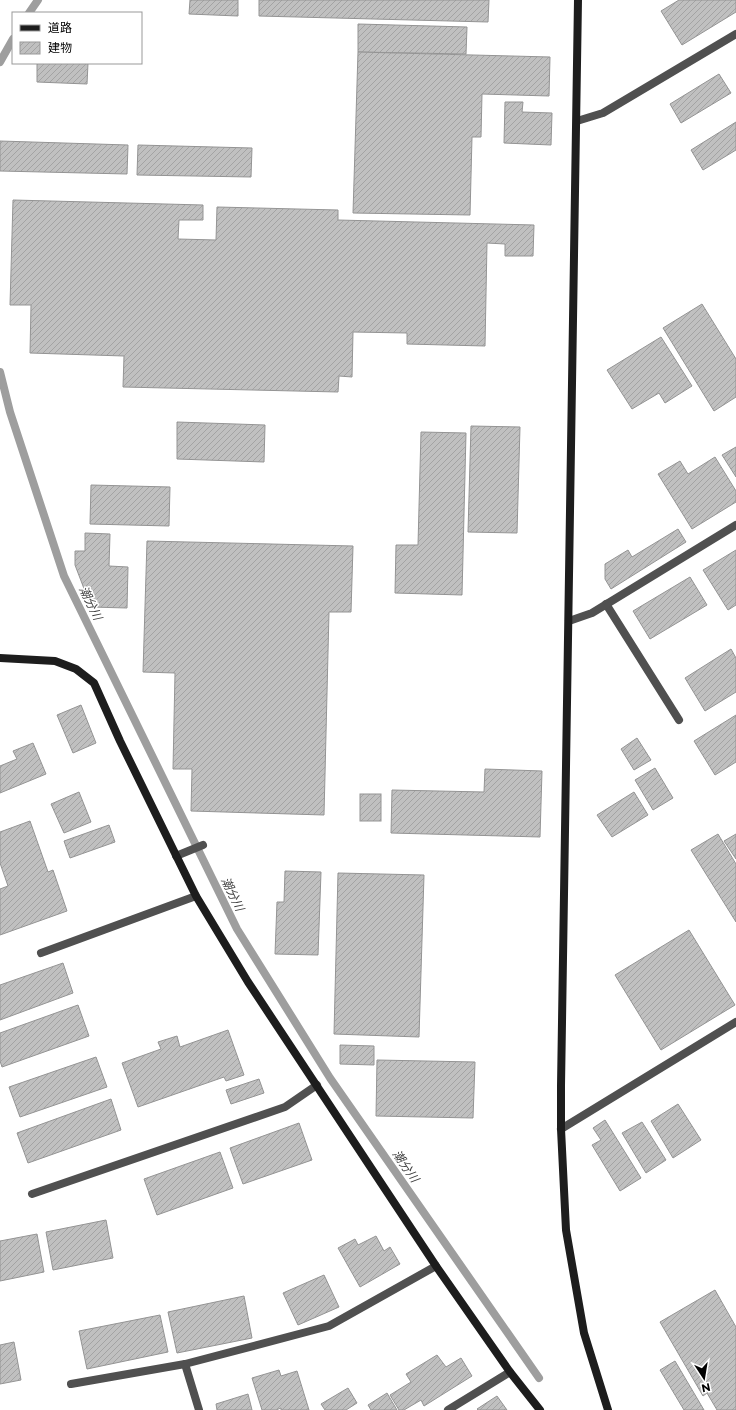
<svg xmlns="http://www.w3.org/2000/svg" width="736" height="1410" font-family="Montserrat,'Noto Sans JP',sans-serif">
  <defs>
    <pattern id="building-hatch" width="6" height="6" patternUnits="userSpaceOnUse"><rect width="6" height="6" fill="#c0c0c0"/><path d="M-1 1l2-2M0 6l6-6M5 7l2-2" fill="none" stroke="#a3a3a3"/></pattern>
  </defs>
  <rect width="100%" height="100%" fill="#fff"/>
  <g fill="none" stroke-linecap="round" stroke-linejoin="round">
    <g stroke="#9e9e9e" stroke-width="8">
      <polyline points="29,13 38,0"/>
      <polyline points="0,62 13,39"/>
      <polyline points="0,372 10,412 64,576 237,929 330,1078 539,1378"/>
    </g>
  </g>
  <g fill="url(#building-hatch)" stroke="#949494">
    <polygon points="190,0 238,0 238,16 189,14"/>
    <polygon points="259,0 489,0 488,22 259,16"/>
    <polygon points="679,0 736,0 736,12 682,45 661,11"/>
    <polygon points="358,24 467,27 466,54 358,52"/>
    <polygon points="358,52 550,57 549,96 482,94 481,137 472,137 470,215 353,213"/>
    <polygon points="37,63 88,63 87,84 37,82"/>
    <polygon points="719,74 731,93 681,123 670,104"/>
    <polygon points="505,102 523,102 522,112 552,113 551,145 504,143"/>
    <polygon points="736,122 736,150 703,170 691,150"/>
    <polygon points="0,141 128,145 127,174 0,171"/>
    <polygon points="138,145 252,148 251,177 137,175"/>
    <polygon points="13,200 203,205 203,220 179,220 178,239 216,240 217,207 338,210 338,220 534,225 533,256 505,256 505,244 487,243 485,346 407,344 407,333 353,332 352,377 339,376 338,392 123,387 124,356 30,353 31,305 10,305"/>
    <polygon points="702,304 736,359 736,397 714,411 663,328"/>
    <polygon points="661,337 692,386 665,403 659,393 632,409 607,370"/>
    <polygon points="177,422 265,425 264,462 177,459"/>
    <polygon points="471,426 520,427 517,533 468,532"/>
    <polygon points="421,432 466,433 462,595 395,593 396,545 418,545"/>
    <polygon points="736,447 736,477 722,455"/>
    <polygon points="715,457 736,491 736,502 692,529 658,474 680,461 688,474"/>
    <polygon points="91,485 170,487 169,526 90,524"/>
    <polygon points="678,529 686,542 611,589 605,579 605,564 628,550 632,557"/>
    <polygon points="85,533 110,534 109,566 128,567 127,608 91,607 75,565 75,551 85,551"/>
    <polygon points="147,541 353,546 351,612 329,612 324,815 191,811 192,769 173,769 175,673 143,672"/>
    <polygon points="736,550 736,605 728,610 703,570"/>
    <polygon points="690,577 707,605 650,639 633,611"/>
    <polygon points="731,649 736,658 736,692 705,711 685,678"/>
    <polygon points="81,705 96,743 73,753 57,715"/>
    <polygon points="736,715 736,762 715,775 694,741"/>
    <polygon points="637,738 651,760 634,770 621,749"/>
    <polygon points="33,743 46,774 0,793 0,766 17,759 13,751"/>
    <polygon points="655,768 673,798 653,810 635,780"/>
    <polygon points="485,769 542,771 540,837 391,833 392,790 484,792"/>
    <polygon points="79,792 91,822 64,833 51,804"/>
    <polygon points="634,792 648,815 612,837 597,815"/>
    <rect x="360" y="794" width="21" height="27"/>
    <polygon points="30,821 48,872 53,870 67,911 0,935 0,889 8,886 0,863 0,832"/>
    <polygon points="109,825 115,842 70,858 64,841"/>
    <polygon points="718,834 736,864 736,922 691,850"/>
    <polygon points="736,834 736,859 724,841"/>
    <polygon points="285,871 321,872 318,955 275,954 277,902 284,902"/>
    <polygon points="338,873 424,875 419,1037 334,1034"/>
    <polygon points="689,930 735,1005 661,1050 615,975"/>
    <polygon points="63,963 73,993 0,1020 0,985"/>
    <polygon points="78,1005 89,1036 2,1067 0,1061 0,1033"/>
    <polygon points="228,1030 244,1075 226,1081 224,1077 138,1107 122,1063 161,1049 158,1042 177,1036 180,1047"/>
    <polygon points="340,1045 374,1046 374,1065 340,1064"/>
    <polygon points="96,1057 107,1087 20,1117 9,1087"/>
    <polygon points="377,1060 475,1062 473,1118 376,1116"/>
    <polygon points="259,1079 264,1093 231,1104 226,1090"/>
    <polygon points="111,1099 121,1130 28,1163 17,1133"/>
    <polygon points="678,1104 701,1140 673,1158 651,1121"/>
    <polygon points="605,1120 641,1178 620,1191 592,1145 601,1140 593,1128"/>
    <polygon points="642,1122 666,1160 646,1173 622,1133"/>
    <polygon points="299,1123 312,1160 243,1184 230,1148"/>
    <polygon points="220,1152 233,1188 157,1215 144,1179"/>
    <polygon points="106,1220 113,1258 53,1270 46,1232"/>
    <polygon points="37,1234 44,1272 0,1281 0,1241"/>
    <polygon points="376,1236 384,1251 390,1247 400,1264 360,1287 338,1248 355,1239 358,1245"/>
    <polygon points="324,1275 339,1307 298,1325 283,1293"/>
    <polygon points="715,1290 736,1327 736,1410 717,1410 707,1393 703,1396 660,1322"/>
    <polygon points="244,1296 252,1338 177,1353 168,1312"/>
    <polygon points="160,1315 168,1352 87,1369 79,1331"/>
    <polygon points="14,1342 21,1380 0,1384 0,1345"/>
    <polygon points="437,1355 446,1367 461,1358 472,1376 424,1406 421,1400 404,1410 399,1410 390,1395 411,1382 406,1374"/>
    <polygon points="675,1361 704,1410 684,1410 660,1370"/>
    <polygon points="279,1370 281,1376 297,1371 309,1410 281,1410 281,1408 276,1410 262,1410 252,1378"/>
    <polygon points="348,1388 357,1403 346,1410 325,1410 321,1404"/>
    <polygon points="387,1393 397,1410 371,1410 368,1405"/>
    <polygon points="248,1394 252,1410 217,1410 216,1404"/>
    <polygon points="497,1396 507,1410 478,1410 477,1409"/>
  </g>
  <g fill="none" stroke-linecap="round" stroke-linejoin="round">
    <g stroke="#505050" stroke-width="8">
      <polyline points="606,604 679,720"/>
      <polyline points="176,856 203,845"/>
      <polyline points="41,953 196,896"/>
      <polyline points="32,1194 285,1107 317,1085"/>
      <polyline points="185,1364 199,1410"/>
      <polyline points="448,1410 510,1372"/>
    </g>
    <g stroke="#505050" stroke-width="8">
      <polyline points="577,121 603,113 736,34"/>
      <polyline points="569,621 592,613 736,525"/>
      <polyline points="561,1129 736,1022"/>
      <polyline points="71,1384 185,1364 329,1326 436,1266"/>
    </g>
    <g stroke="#1d1d1d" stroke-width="8">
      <polyline points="578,0 561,1086 561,1129 566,1230 584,1333 608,1410"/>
      <polyline points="0,658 55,661 76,669 94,683 120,741 196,896 248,982 436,1266 510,1372 540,1410"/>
    </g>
  </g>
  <g text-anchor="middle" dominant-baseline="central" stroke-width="3" stroke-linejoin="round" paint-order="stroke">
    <g font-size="12" font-style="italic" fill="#3f3f3f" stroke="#fff">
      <text transform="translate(91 603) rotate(64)">潮分川</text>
      <text transform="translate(233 894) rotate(64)">潮分川</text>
      <text transform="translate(406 1166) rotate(55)">潮分川</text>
    </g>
  </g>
  <rect x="12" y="12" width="130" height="52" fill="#ffffff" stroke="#999999"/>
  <rect x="20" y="25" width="20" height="6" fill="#1d1d1d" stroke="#999999"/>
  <text x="48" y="32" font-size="12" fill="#000000">道路</text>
  <rect x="20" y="42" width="20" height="12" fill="url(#building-hatch)" stroke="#999999"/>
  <text x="48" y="52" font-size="12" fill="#000000">建物</text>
  <g transform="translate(704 1378) rotate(168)" stroke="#ffffff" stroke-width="3" paint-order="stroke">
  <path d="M0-3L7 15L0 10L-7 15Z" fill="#000000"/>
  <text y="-6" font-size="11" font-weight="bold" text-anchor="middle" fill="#000000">N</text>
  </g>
</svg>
